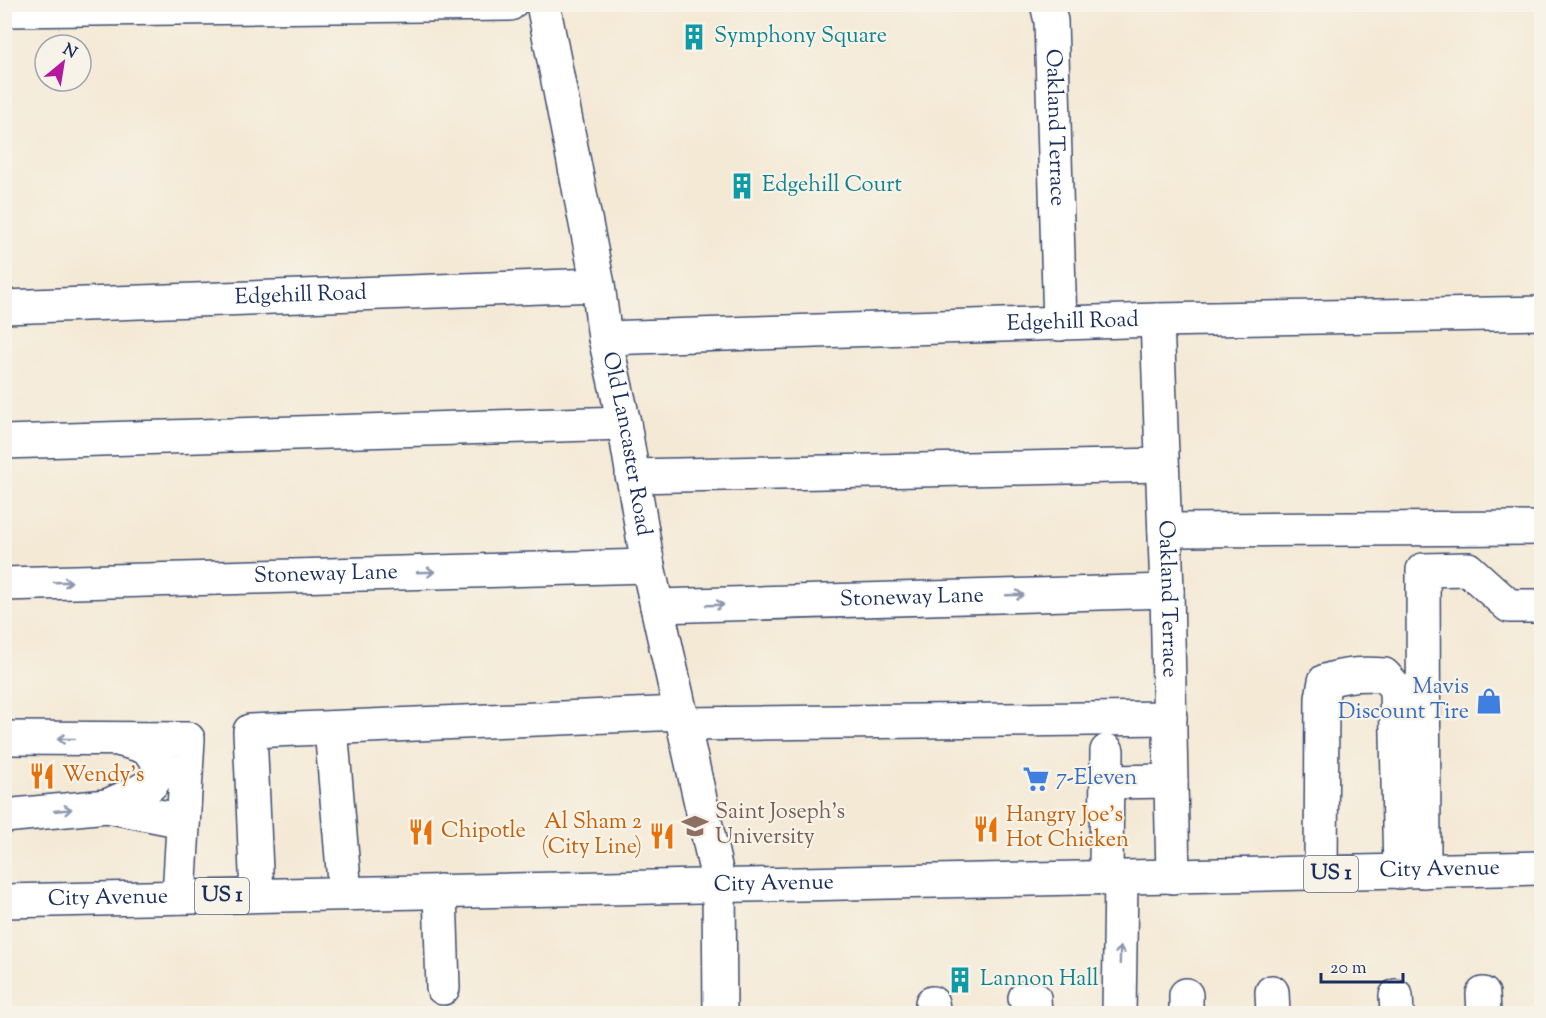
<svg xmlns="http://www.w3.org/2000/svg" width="1546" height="1018" font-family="'Sorts Mill Goudy',serif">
  <rect width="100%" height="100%" fill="#f7f3e8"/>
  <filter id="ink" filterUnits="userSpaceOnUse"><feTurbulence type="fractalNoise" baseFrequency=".0167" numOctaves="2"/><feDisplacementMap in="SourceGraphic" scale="12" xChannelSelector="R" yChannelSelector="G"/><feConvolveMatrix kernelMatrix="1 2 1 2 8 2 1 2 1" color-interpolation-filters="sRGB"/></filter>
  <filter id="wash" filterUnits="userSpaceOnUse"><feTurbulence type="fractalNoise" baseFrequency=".008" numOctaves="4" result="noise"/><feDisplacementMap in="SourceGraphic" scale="24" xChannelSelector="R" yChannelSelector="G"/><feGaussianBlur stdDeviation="1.35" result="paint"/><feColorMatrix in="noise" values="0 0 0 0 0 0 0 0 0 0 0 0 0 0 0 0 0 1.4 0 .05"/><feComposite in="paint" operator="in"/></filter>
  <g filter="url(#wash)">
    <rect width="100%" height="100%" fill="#f4e9d5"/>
  </g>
  <g filter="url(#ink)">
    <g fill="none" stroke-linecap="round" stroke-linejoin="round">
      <g stroke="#3c4b70" stroke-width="36">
        <g id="minor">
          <path id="s1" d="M1047 4 1051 21 1060 324"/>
          <polyline points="4,10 510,4"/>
          <path id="s2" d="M4 307 598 285"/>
          <path id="s3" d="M1157 320 1167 591 1173 877"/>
          <path id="s4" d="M605 338 1157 320 1542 313"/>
          <polyline points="4,442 624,423"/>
          <polyline points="632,476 1162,465"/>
          <polyline points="1165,530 1542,528"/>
          <path id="s5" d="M4 584 648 566"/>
          <path id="s6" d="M657 606 1167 591"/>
          <polyline points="683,724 1170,718"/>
          <polyline points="331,728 345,893"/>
          <polyline points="4,738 188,739 179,897"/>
          <polyline points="1107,782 1171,781"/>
          <path d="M107 806C121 799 137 794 150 785 155 781 157 775 158 769 159 748 137 744 121 740"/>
          <polyline points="4,816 107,806 183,821"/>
          <polyline points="1424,871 1423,570 1468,569 1509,606 1542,606"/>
          <path d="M1321 874 1322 698 1325 681C1345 674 1363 673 1384 675L1396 688 1400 872"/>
          <polyline points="1106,879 1107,751"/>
          <polyline points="719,884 720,1014"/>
          <polyline points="440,891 443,988"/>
          <polyline points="257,895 250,731 681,713"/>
          <polyline points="1272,992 1273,1014"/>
          <polyline points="1483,994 1484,1014"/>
          <polyline points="1396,996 1397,1014"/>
          <polyline points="1025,998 1034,998 1035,1014"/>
          <polyline points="932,1003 934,1014"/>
          <polyline points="1119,1014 1121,879"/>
          <polyline points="1186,1014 1186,995"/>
        </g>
      </g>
      <g stroke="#3c4b70" stroke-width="36">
        <g id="major">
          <path id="s7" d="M543 4 598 285 605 338 624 423 648 566 719 884"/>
        </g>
      </g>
      <g stroke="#3c4b70" stroke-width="36">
        <g id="highway">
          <path id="s8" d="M4 901 1542 868"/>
        </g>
      </g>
      <use href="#minor" stroke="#fff" stroke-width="33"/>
      <use href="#major" stroke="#fff" stroke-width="33"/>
      <use href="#highway" stroke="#fff" stroke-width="33"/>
    </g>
    <defs><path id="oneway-shaft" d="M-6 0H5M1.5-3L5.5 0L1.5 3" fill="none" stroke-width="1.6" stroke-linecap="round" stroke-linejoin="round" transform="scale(1.5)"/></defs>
    <g stroke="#8d97ae">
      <use href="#oneway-shaft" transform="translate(426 572) rotate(-2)"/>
      <use href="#oneway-shaft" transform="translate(63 582) rotate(-2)"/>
      <use href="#oneway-shaft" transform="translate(1015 595) rotate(-2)"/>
      <use href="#oneway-shaft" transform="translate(715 605) rotate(-2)"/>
      <use href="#oneway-shaft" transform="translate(66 739) rotate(-180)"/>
      <use href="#oneway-shaft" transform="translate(63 810) rotate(-6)"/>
      <use href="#oneway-shaft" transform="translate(1120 955) rotate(-89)"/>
    </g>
  </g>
  <defs>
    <g id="building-bare" transform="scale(2.07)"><path d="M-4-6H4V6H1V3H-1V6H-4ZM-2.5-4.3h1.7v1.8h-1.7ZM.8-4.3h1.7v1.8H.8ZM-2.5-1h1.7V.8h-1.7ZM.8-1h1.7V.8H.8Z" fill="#0f9aa8" stroke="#f7f3e8" stroke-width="2.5" paint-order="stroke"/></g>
    <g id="shop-bare" transform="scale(2.07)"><path d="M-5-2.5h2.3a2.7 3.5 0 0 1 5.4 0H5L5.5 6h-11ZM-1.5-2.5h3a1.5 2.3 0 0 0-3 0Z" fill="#3f7fe0" stroke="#f7f3e8" stroke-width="2.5" paint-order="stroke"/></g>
    <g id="restaurant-bare" transform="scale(2.07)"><path d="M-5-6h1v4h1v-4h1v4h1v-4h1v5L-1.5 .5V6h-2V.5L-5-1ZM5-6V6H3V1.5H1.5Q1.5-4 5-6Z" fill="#e8710a" stroke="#f7f3e8" stroke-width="2.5" paint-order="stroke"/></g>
    <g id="supermarket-bare" transform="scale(2.07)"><path d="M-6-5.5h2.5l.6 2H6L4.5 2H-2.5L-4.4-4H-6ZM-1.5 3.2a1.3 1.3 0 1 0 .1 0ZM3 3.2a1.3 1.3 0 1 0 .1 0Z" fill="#3f7fe0" stroke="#f7f3e8" stroke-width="2.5" paint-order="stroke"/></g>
    <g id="university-bare" transform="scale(2.07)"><path d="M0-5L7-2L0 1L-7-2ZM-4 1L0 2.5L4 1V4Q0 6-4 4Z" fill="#8d6e63" stroke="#f7f3e8" stroke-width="2.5" paint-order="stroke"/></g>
  </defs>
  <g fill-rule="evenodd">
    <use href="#building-bare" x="694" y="37"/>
    <use href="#building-bare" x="742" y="186"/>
    <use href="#shop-bare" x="1489" y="701"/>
    <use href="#restaurant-bare" x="42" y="776"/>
    <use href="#supermarket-bare" x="1036" y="779"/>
    <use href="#university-bare" x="695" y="826"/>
    <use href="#restaurant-bare" x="986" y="829"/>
    <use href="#restaurant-bare" x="421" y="832"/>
    <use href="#restaurant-bare" x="662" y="836"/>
    <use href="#building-bare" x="960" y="980"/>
  </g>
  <g text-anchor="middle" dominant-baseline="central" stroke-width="4.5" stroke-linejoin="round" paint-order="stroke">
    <g fill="#f7f3e8" stroke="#5d6a87" stroke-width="1.5">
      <rect x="1304" y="856" width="54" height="36" rx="4.5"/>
      <rect x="195" y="878" width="54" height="36" rx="4.5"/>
    </g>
    <g font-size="21" font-weight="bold" fill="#1b2f5e">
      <text x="1331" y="874">US 1</text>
      <text x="222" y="896">US 1</text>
    </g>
    <g font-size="22" fill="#0d838f" stroke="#f7f3e8" text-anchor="start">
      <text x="714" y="37">Symphony Square</text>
      <text x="762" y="186">Edgehill Court</text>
      <text x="980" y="980">Lannon Hall</text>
    </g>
    <g font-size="22" fill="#1b2f5e" stroke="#f7f3e8">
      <text stroke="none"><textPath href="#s1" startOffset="124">Oakland Terrace</textPath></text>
      <text stroke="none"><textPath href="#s2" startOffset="297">Edgehill Road</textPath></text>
      <text stroke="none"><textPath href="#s4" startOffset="468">Edgehill Road</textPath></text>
      <text stroke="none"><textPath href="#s7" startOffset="448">Old Lancaster Road</textPath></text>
      <text stroke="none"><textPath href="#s5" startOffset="322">Stoneway Lane</textPath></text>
      <text stroke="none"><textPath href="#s6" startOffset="255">Stoneway Lane</textPath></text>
      <text stroke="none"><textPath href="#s3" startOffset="279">Oakland Terrace</textPath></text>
      <text stroke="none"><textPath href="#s8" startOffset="1436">City Avenue</textPath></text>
      <text stroke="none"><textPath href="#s8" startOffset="770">City Avenue</textPath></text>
      <text stroke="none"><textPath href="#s8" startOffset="104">City Avenue</textPath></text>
    </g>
    <g font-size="22" fill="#366cbe" stroke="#f7f3e8" text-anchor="end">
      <text x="1469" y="688">Mavis<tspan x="1469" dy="25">Discount Tire</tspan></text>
      <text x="1056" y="779" text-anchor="start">7-Eleven</text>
    </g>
    <g font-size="22" fill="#c56008" stroke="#f7f3e8" text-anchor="start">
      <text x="62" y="776">Wendy's</text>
      <text x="1006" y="816">Hangry Joe's<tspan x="1006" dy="25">Hot Chicken</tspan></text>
      <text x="642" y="823" text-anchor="end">Al Sham 2<tspan x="642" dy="25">(City Line)</tspan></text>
      <text x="441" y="832">Chipotle</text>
    </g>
    <g font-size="22" fill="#785e54" stroke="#f7f3e8" text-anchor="start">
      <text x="715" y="813">Saint Joseph's<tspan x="715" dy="25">University</tspan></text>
    </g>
  </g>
  <rect width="1546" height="1018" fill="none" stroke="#f7f3e8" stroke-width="24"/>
  <g transform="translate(63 63) rotate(30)"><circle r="28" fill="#f7f3e8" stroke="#9fa5b1" stroke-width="1.5"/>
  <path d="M0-4.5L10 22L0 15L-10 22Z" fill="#b5179e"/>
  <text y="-9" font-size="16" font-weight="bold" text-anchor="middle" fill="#1b2f5e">N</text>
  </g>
  <path d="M1321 973v9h82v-9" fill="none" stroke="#1b2f5e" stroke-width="3"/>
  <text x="1330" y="973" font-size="18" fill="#1b2f5e" stroke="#f7f3e8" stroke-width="4.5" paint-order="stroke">20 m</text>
</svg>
